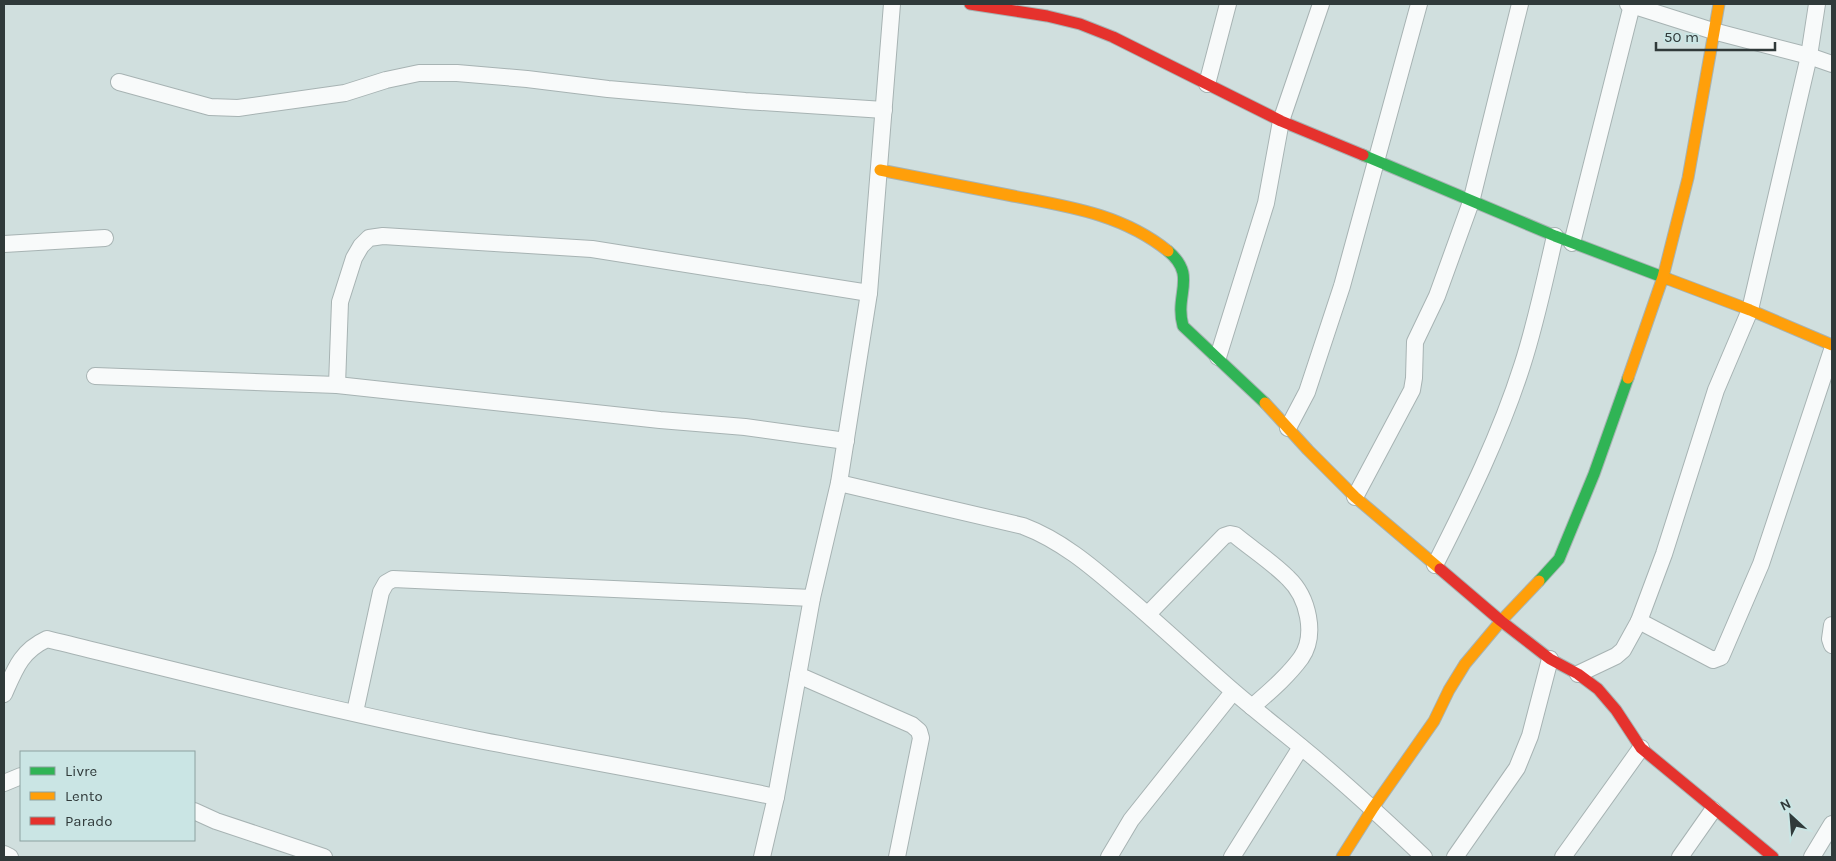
<svg xmlns="http://www.w3.org/2000/svg" width="1836" height="861" font-family="Karla,sans-serif">
  <rect width="100%" height="100%" fill="#d0dfde"/>
  <g fill="none" stroke-linecap="round" stroke-linejoin="round">
    <g stroke="#a7b3b3" stroke-width="18">
      <g id="street">
        <polyline points="1628,4 1713,31 1809,56 1832,64"/>
        <polyline points="119,82 210,107 238,108 345,93 386,80 419,73 457,73 527,79 608,89 745,101 884,110"/>
        <polyline points="1207,84 1228,4"/>
        <polyline points="1572,243 1632,5"/>
        <polyline points="4,244 105,238"/>
        <polyline points="1218,357 1266,203 1281,121 1321,4"/>
        <polyline points="95,376 337,385 660,420 745,427 846,441"/>
        <polyline points="337,385 340,302 354,258 361,246 369,238 383,236 592,249 869,293"/>
        <polyline points="1288,428 1307,392 1342,286 1419,4"/>
        <path d="M839 483 1023 526C1060 540 1090 565 1120 591 1158 623 1195 658 1233 691 1255 710 1278 728 1300 746 1343 781 1384 819 1424 857"/>
        <polyline points="1355,497 1412,390 1414,378 1415,342 1437,296 1471,202 1520,4"/>
        <path d="M1435 565C1468 500 1500 435 1522 366 1536 323 1545 279 1555 236"/>
        <path d="M1148 614 1224 536 1230 534 1235 535C1252 549 1272 562 1288 578 1308 597 1317 635 1301 658 1287 677 1269 692 1252 707"/>
        <polyline points="1639,621 1713,660 1721,657 1761,564 1832,350"/>
        <polyline points="1832,625 1830,639 1832,645"/>
        <polyline points="1578,674 1616,656 1623,650 1639,621 1664,554 1716,390 1750,310 1809,56 1817,4"/>
        <polyline points="798,675 912,725 919,731 921,738 897,857"/>
        <path d="M4 694C15 669 21 651 47 639 189 674 331 710 474 739 575 759 675 776 776 797"/>
        <polyline points="355,712 381,592 386,583 393,579 812,598"/>
        <polyline points="4,783 21,776"/>
        <polyline points="194,811 216,821 324,857"/>
        <polyline points="4,854 10,857"/>
        <polyline points="762,857 776,797 812,598 839,483 869,293 892,4"/>
        <polyline points="1109,857 1131,820 1233,692"/>
        <polyline points="1232,857 1301,747"/>
        <polyline points="1455,857 1517,768 1530,736 1550,659"/>
        <polyline points="1563,857 1641,748"/>
        <polyline points="1680,857 1713,810"/>
        <polyline points="1812,857 1832,824"/>
      </g>
    </g>
    <g stroke="#a7b3b3" stroke-width="13">
      <g id="fast">
        <polyline points="1363,155 1555,236 1668,279"/>
        <path d="M1168 251C1198 276 1174 294 1183 326L1265 403"/>
        <polyline points="1539,581 1559,559 1594,474 1628,378"/>
      </g>
    </g>
    <g stroke="#a7b3b3" stroke-width="13">
      <g id="slow">
        <path d="M880 170C923 178 965 187 1008 195 1065 206 1121 213 1168 251"/>
        <polyline points="1668,279 1750,310 1832,345"/>
        <polyline points="1628,378 1663,277 1688,178 1719,4"/>
        <polyline points="1265,403 1308,450 1355,497 1440,569"/>
        <polyline points="1342,857 1373,808 1434,721 1449,690 1465,664 1501,621 1539,581"/>
      </g>
    </g>
    <g stroke="#a7b3b3" stroke-width="13">
      <g id="jam">
        <polyline points="970,4 1047,16 1080,24 1113,37 1281,121 1363,155"/>
        <polyline points="1440,569 1501,621 1550,659 1578,674 1598,689 1616,710 1641,748 1773,857"/>
      </g>
    </g>
    <use href="#street" stroke="#f8fafa" stroke-width="16"/>
    <use href="#fast" stroke="#30b455" stroke-width="11"/>
    <use href="#slow" stroke="#ff9f0a" stroke-width="11"/>
    <use href="#jam" stroke="#e5322d" stroke-width="11"/>
  </g>
  <rect width="1836" height="861" fill="none" stroke="#303a3a" stroke-width="10"/>
  <rect x="20" y="751" width="175" height="90" fill="#cae5e4" stroke="#8ca1a0"/>
  <rect x="30" y="767" width="25" height="8" fill="#30b455" stroke="#8ca1a0"/>
  <text x="65" y="776" font-size="15" fill="#303a3a">Livre</text>
  <rect x="30" y="792" width="25" height="8" fill="#ff9f0a" stroke="#8ca1a0"/>
  <text x="65" y="801" font-size="15" fill="#303a3a">Lento</text>
  <rect x="30" y="817" width="25" height="8" fill="#e5322d" stroke="#8ca1a0"/>
  <text x="65" y="826" font-size="15" fill="#303a3a">Parado</text>
  <g transform="translate(1791 816) rotate(334)" stroke="#cae5e4" stroke-width="4" paint-order="stroke">
  <path d="M0-4L9 19L0 12L-9 19Z" fill="#303a3a"/>
  <text y="-8" font-size="14" font-weight="bold" text-anchor="middle" fill="#303a3a">N</text>
  </g>
  <path d="M1656 42v8h119v-8" fill="none" stroke="#303a3a" stroke-width="2.5"/>
  <text x="1664" y="42" font-size="15" fill="#303a3a" stroke="#cae5e4" stroke-width="4" paint-order="stroke">50 m</text>
</svg>
